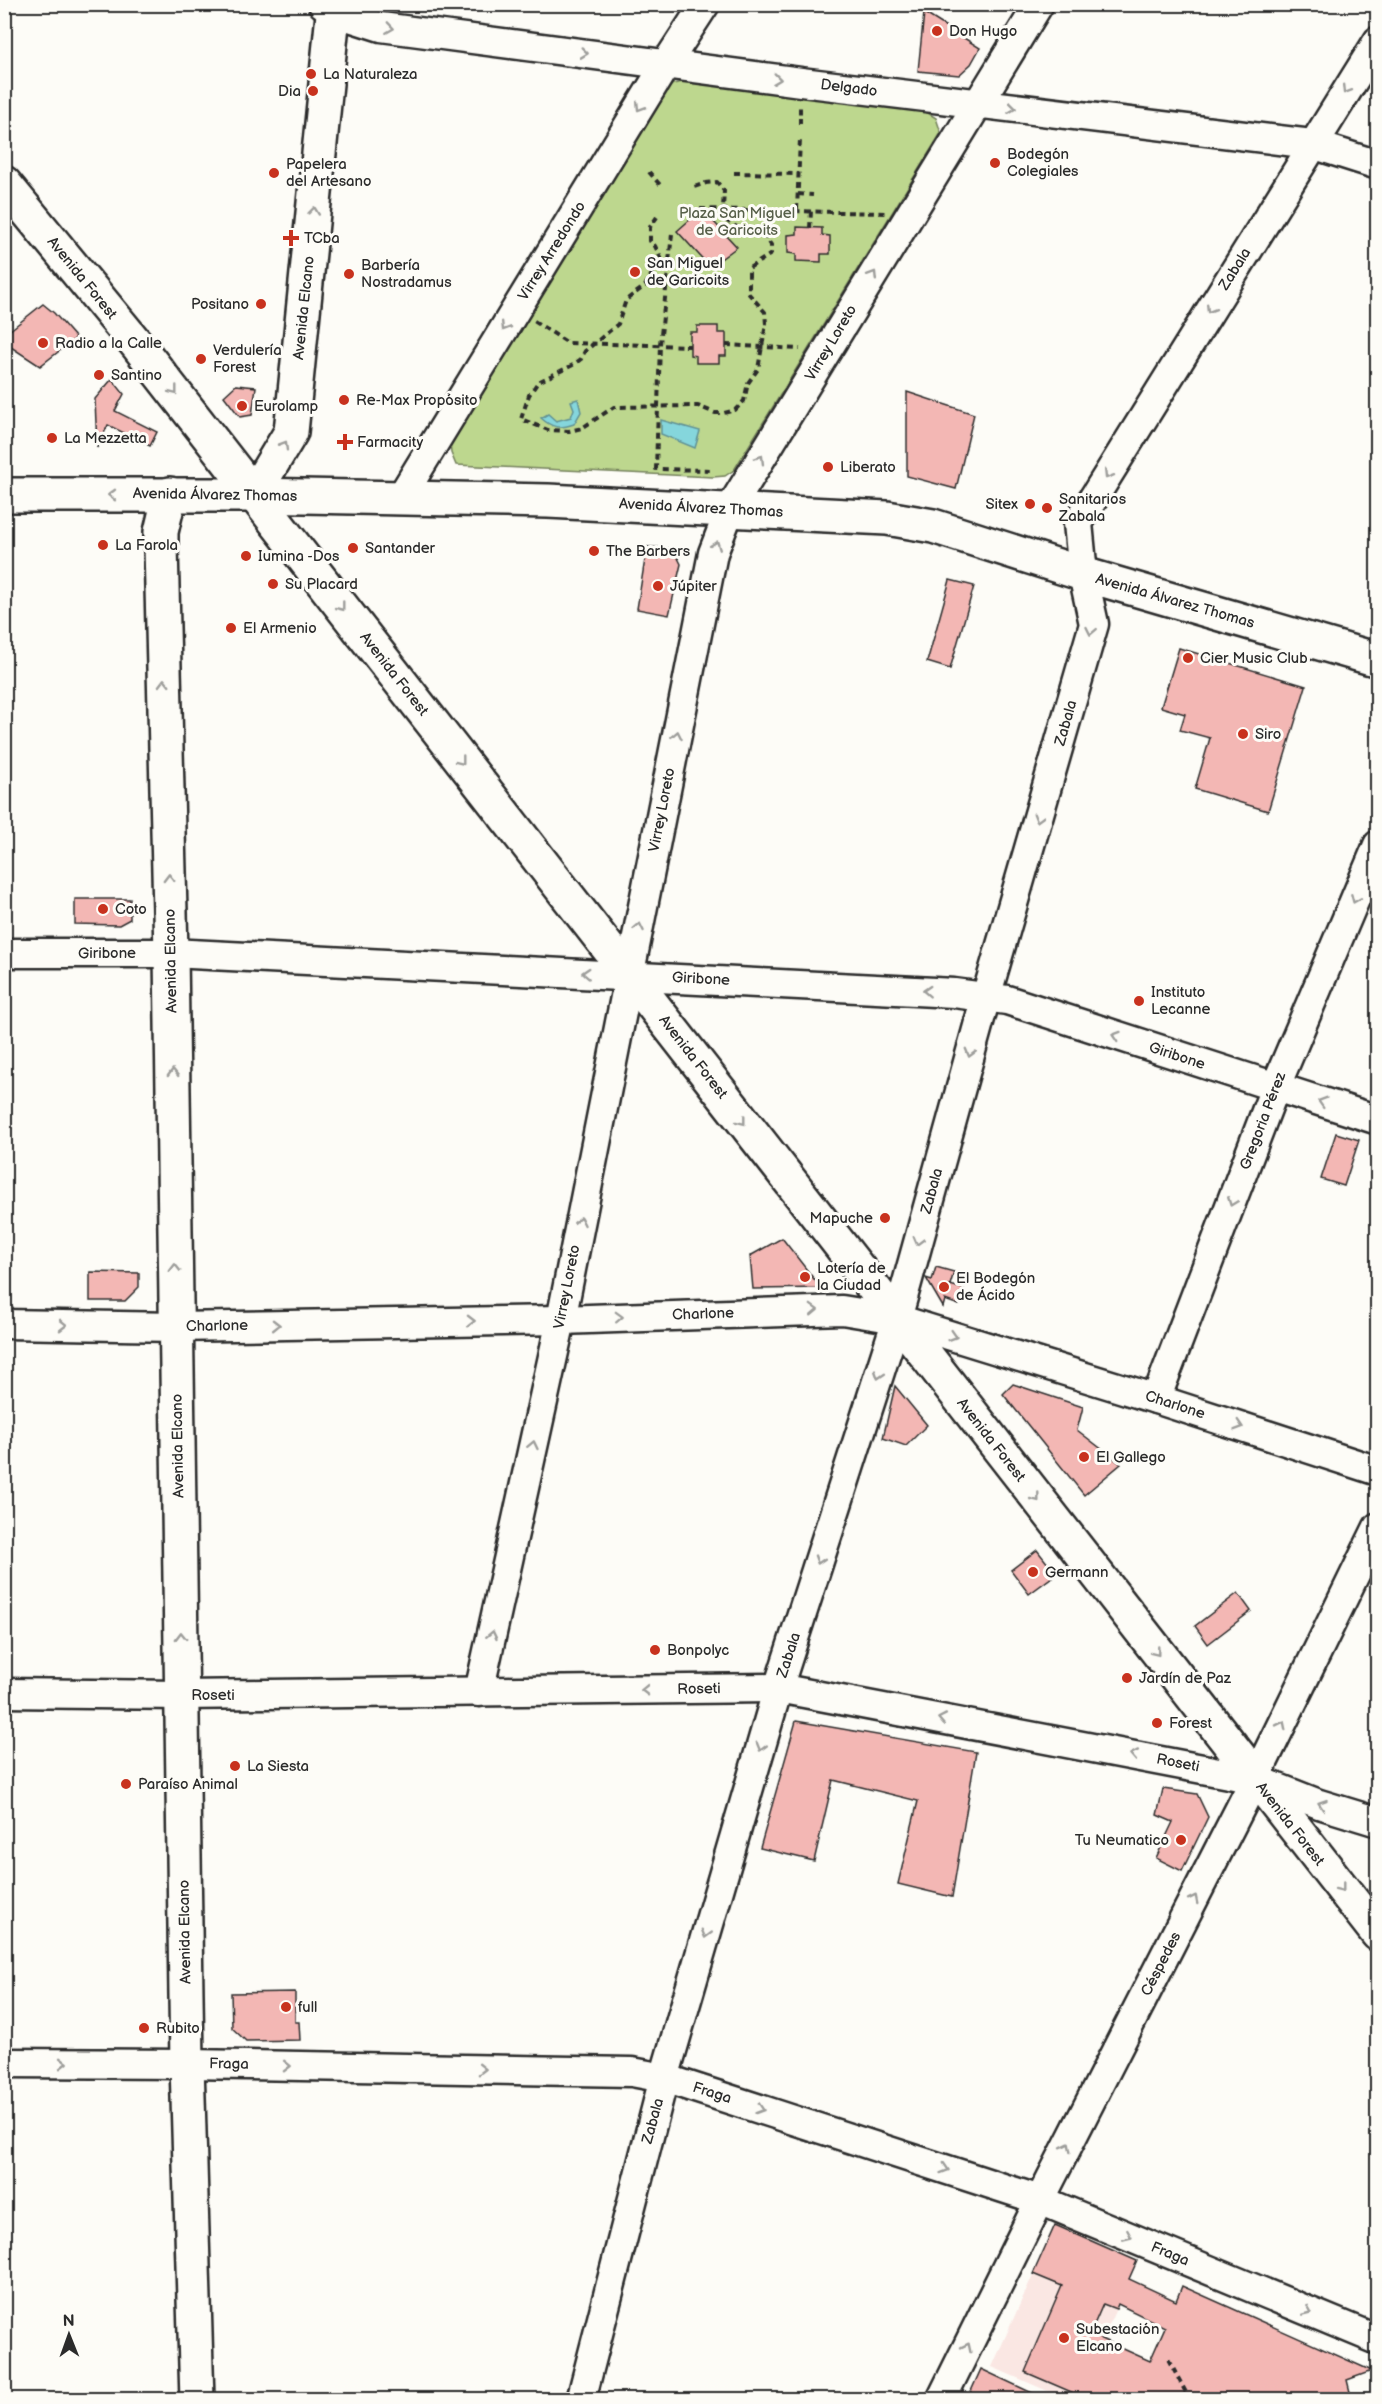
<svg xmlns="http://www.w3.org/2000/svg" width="1382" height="2404" font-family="'Balsamiq Sans',sans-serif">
  <rect width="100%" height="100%" fill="#fdfcf7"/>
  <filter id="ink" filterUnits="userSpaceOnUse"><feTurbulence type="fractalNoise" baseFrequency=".0167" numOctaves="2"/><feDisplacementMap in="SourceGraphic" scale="12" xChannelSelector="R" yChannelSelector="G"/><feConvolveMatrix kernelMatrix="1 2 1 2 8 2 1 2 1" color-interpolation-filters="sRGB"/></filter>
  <g filter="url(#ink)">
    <polygon fill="#fae7e3" points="1055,2225 1137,2261 1084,2382 1066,2399 992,2367"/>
    <polygon fill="#bdd78e" stroke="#74815c" stroke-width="1.5" points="688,81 923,110 936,118 941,133 734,470 725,476 713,477 456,465 451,453 449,433 528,318 665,91 673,84"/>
    <g fill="#85d6dc" stroke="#619295" stroke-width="1.5">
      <path d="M578 399 581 412 574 424C559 429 552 428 541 418L548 414 556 421 571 417 574 409 571 401Z"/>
      <polygon points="661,420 700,431 695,448 661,434"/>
    </g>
    <g fill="#f3b7b4" stroke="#2b2b2b" stroke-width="1.5" fill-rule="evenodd">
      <polygon points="924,13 980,48 971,64 959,75 918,71"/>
      <polygon points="702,209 737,247 710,267 677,231"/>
      <polygon points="797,227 822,228 822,235 830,236 830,254 821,254 821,262 796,261 796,254 788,253 788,235 797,234"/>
      <polygon points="43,304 54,313 76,338 40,366 11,347 4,346 4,335"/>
      <polygon points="697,326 718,326 718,333 726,333 726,356 719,356 719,363 696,363 696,356 690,355 690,332 697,332"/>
      <polygon points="112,379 124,394 115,411 157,432 150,446 108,425 97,448 95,399"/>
      <polygon points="236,385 256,387 252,415 240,417 224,396"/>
      <polygon points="907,392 974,414 956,489 907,476"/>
      <polygon points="647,547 673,548 681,564 669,615 637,609"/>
      <polygon points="950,580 974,586 950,669 927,662"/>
      <polygon points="1179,648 1306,686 1268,811 1195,789 1210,738 1180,730 1185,714 1161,707"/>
      <polygon points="75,899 130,899 130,919 119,925 75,924"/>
      <polygon points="1336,1133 1359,1140 1344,1186 1321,1179"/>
      <polygon points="782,1238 821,1288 753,1289 750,1256"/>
      <polygon points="936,1267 954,1272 950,1285 964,1289 959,1305 945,1300 943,1307 926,1278 932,1280"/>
      <polygon points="90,1272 139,1273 139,1287 125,1301 90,1301"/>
      <polygon points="1013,1384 1083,1407 1077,1430 1121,1464 1084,1495 1003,1394"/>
      <polygon points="895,1386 927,1425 906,1446 883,1438"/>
      <polygon points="1037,1550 1056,1574 1029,1594 1011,1570"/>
      <polygon points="1238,1593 1251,1611 1208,1644 1195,1626"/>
      <polygon points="796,1721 976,1752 952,1897 898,1884 918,1801 833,1780 814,1861 760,1848"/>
      <polygon points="1163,1789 1197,1794 1208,1817 1182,1871 1156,1858 1173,1822 1157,1815"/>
      <polygon points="295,1992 295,2022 299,2022 300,2040 246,2041 232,2028 231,1993"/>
      <path d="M1055 2225 1137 2261 1129 2279 1176 2301 1182 2286 1372 2371 1347 2380 1352 2400H1090L1025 2372 1062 2286 1033 2274ZM1103 2304 1116 2309 1118 2304 1165 2327 1150 2361 1090 2334Z"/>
      <polygon points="981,2369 1047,2400 967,2400"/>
    </g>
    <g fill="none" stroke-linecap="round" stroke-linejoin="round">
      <g stroke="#2b2b2b" stroke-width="33">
        <g id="minor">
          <polyline points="323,4 334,12 381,27 801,82 1312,144 1378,165"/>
          <polyline points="400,499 666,64 705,4"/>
          <polyline points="4,953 171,953 954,993 1007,1000 1378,1120"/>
          <polyline points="4,1324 176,1327 561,1320 842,1310 897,1319 1156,1399 1378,1471"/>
          <polyline points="1156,1399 1275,1088 1378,845"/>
          <polyline points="479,1692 561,1320 713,553 730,509 1039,4"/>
          <polyline points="4,1693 181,1695 778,1688 1255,1779 1319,1804 1378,1822"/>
          <polyline points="4,2063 187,2064 632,2072 664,2078 1040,2200 1378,2340"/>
          <polyline points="581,2400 664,2078 778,1688 897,1319 986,997 1094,624 1083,574 1078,523 1378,41"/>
          <polyline points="941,2400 1040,2200 1255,1779 1378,1527"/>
        </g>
      </g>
      <g stroke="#2b2b2b" stroke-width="38">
        <g id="major">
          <polyline points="4,183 139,347 1378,1934"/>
          <polyline points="170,494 161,532 161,546 171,953 187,2064 197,2400"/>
          <polyline points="4,495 253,495 548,501 887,518 933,526 1083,574 1378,660"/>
          <polyline points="253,495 291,432 334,4"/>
        </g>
      </g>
      <g stroke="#2b2b2b" stroke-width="4" stroke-dasharray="6 4.5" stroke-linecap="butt">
        <polyline points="800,124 800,103"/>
        <polyline points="649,172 661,186"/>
        <polyline points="734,173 799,174"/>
        <polyline points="798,194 813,195"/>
        <polyline points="700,209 885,213"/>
        <polyline points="797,210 800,139"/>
        <polyline points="657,217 650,227 650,241 655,246 661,258 645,286 626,300 618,324 585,351 581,359 573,365 538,382 529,395 521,419 548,430 569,431 582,428 614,407 698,406 715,413 724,413 735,410 744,401 748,383 758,369 766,324 765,312 749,294 749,268 771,254 771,245 761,231 740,229 727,221 723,208 724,191 717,182 706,183 691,188"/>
        <polyline points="810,228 811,211"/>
        <polyline points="672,234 660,344 656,469 712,470"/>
        <polyline points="534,321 568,343 690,346"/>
        <polyline points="726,345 800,349"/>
        <polyline points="1168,2359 1190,2400"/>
      </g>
      <use href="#minor" stroke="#fdfcf7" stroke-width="28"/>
      <use href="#major" stroke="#fdfcf7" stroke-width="33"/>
    </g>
    <defs><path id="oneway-chevron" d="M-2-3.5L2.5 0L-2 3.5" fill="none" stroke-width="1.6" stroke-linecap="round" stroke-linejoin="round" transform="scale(1.5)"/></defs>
    <g stroke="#9e9e9b">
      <use href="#oneway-chevron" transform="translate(390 28) rotate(8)"/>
      <use href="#oneway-chevron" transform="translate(584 53) rotate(7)"/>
      <use href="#oneway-chevron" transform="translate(777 79) rotate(7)"/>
      <use href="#oneway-chevron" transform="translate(1346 90) rotate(122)"/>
      <use href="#oneway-chevron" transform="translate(640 107) rotate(122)"/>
      <use href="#oneway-chevron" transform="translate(1012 108) rotate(7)"/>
      <use href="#oneway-chevron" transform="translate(314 211) rotate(-84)"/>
      <use href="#oneway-chevron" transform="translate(873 275) rotate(-58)"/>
      <use href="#oneway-chevron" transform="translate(1210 309) rotate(122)"/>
      <use href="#oneway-chevron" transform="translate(505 327) rotate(122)"/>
      <use href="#oneway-chevron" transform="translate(174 391) rotate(52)"/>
      <use href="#oneway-chevron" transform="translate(284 445) rotate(-59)"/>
      <use href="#oneway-chevron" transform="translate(760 459) rotate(-59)"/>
      <use href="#oneway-chevron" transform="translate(1108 475) rotate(122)"/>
      <use href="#oneway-chevron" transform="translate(112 495) rotate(180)"/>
      <use href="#oneway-chevron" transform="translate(716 545) rotate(-69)"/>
      <use href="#oneway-chevron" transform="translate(341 607) rotate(52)"/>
      <use href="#oneway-chevron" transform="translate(1091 631) rotate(101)"/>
      <use href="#oneway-chevron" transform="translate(164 683) rotate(-91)"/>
      <use href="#oneway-chevron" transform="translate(677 735) rotate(-79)"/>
      <use href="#oneway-chevron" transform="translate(461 761) rotate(52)"/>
      <use href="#oneway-chevron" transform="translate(1038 818) rotate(106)"/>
      <use href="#oneway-chevron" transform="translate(169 878) rotate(-91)"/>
      <use href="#oneway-chevron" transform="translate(1355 899) rotate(113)"/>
      <use href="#oneway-chevron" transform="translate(639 927) rotate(-79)"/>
      <use href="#oneway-chevron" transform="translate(586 973) rotate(-177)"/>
      <use href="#oneway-chevron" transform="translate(927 991) rotate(-177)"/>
      <use href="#oneway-chevron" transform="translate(1116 1036) rotate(-162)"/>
      <use href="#oneway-chevron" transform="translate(970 1053) rotate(105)"/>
      <use href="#oneway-chevron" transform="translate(173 1073) rotate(-91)"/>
      <use href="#oneway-chevron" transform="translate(1322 1102) rotate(-163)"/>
      <use href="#oneway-chevron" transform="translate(742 1121) rotate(52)"/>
      <use href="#oneway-chevron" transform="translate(1232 1202) rotate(111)"/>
      <use href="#oneway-chevron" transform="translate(580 1221) rotate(-79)"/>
      <use href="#oneway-chevron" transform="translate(918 1241) rotate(105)"/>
      <use href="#oneway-chevron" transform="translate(175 1268) rotate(-91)"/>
      <use href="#oneway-chevron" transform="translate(814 1310) rotate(-2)"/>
      <use href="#oneway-chevron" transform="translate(619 1317) rotate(-2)"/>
      <use href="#oneway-chevron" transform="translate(471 1321) rotate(-1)"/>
      <use href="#oneway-chevron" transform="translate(63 1325) rotate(1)"/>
      <use href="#oneway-chevron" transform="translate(276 1325) rotate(-1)"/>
      <use href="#oneway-chevron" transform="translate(953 1336) rotate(17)"/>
      <use href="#oneway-chevron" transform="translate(879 1375) rotate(108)"/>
      <use href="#oneway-chevron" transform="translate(1239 1426) rotate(18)"/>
      <use href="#oneway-chevron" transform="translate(533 1445) rotate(-78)"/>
      <use href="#oneway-chevron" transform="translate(1036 1498) rotate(52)"/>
      <use href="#oneway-chevron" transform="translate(819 1560) rotate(108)"/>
      <use href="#oneway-chevron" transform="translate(492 1635) rotate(-78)"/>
      <use href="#oneway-chevron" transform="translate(181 1636) rotate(-91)"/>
      <use href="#oneway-chevron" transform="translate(1156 1652) rotate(52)"/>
      <use href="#oneway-chevron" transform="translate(645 1690) rotate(179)"/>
      <use href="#oneway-chevron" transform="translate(942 1719) rotate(-169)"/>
      <use href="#oneway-chevron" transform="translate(1282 1725) rotate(-64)"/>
      <use href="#oneway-chevron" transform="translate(761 1747) rotate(106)"/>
      <use href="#oneway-chevron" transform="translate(1134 1755) rotate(-169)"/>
      <use href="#oneway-chevron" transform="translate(1322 1804) rotate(-161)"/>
      <use href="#oneway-chevron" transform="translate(1341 1888) rotate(52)"/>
      <use href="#oneway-chevron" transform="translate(1194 1899) rotate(-63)"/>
      <use href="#oneway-chevron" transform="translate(706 1934) rotate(106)"/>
      <use href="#oneway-chevron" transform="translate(63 2063)"/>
      <use href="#oneway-chevron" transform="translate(287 2066) rotate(1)"/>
      <use href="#oneway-chevron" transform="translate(482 2069) rotate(1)"/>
      <use href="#oneway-chevron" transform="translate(760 2109) rotate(18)"/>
      <use href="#oneway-chevron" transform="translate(1067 2147) rotate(-63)"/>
      <use href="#oneway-chevron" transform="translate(945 2169) rotate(18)"/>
      <use href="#oneway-chevron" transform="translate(1128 2236) rotate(23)"/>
      <use href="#oneway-chevron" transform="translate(1308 2311) rotate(23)"/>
      <use href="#oneway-chevron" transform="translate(967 2347) rotate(-64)"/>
    </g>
  </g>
  <g fill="#c8321e" stroke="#fdfcf7" stroke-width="2">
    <circle cx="937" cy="31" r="6"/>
    <circle cx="311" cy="74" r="6"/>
    <circle cx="313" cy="91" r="6"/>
    <circle cx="995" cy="163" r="6"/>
    <circle cx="274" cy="173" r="6"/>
    <path d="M288 229h6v6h6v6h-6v6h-6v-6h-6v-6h6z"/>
    <circle cx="635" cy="272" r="6"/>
    <circle cx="349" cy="274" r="6"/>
    <circle cx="261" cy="304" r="6"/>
    <circle cx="43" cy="343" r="6"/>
    <circle cx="201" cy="359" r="6"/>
    <circle cx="99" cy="375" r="6"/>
    <circle cx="344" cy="400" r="6"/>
    <circle cx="242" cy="406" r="6"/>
    <circle cx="52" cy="438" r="6"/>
    <path d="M342 433h6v6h6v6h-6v6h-6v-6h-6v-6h6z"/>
    <circle cx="828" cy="467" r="6"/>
    <circle cx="1030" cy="504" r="6"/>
    <circle cx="1047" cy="508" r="6"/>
    <circle cx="103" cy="545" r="6"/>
    <circle cx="353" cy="548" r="6"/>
    <circle cx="594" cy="551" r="6"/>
    <circle cx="246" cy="556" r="6"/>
    <circle cx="273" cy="584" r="6"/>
    <circle cx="658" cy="586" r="6"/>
    <circle cx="231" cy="628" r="6"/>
    <circle cx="1188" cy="658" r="6"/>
    <circle cx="1243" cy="734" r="6"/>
    <circle cx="103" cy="909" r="6"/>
    <circle cx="1139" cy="1001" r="6"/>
    <circle cx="885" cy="1218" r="6"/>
    <circle cx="805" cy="1277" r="6"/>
    <circle cx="944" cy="1287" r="6"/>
    <circle cx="1084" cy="1457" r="6"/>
    <circle cx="1033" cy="1572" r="6"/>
    <circle cx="655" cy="1650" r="6"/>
    <circle cx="1127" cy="1678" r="6"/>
    <circle cx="1157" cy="1723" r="6"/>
    <circle cx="235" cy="1766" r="6"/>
    <circle cx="126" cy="1784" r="6"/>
    <circle cx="1181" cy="1840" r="6"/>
    <circle cx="286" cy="2007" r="6"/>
    <circle cx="144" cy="2028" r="6"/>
    <circle cx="1064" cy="2338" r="6"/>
  </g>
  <g text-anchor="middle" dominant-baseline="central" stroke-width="6" stroke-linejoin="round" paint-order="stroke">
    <g font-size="15" fill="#2b2b2b" stroke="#fdfcf7" text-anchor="start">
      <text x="949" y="31">Don Hugo</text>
      <text x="323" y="74">La Naturaleza</text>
      <text x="301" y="91" text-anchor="end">Dia</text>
      <text x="1007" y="154">Bodegón<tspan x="1007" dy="17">Colegiales</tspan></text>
      <text x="286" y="164">Papelera<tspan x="286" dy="17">del Artesano</tspan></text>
      <text x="304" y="238">TCba</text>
      <text x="647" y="263">San Miguel<tspan x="647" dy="17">de Garicoits</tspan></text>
      <text x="361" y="265">Barbería<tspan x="361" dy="17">Nostradamus</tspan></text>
      <text x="249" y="304" text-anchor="end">Positano</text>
      <text x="55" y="343">Radio a la Calle</text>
      <text x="213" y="350">Verdulería<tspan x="213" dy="17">Forest</tspan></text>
      <text x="111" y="375">Santino</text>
      <text x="356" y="400">Re-Max Propósito</text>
      <text x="254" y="406">Eurolamp</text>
      <text x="64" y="438">La Mezzetta</text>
      <text x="357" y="442">Farmacity</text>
      <text x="840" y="467">Liberato</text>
      <text x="1059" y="499">Sanitarios<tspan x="1059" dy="17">Zabala</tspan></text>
      <text x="1018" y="504" text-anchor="end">Sitex</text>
      <text x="115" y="545">La Farola</text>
      <text x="365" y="548">Santander</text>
      <text x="606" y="551">The Barbers</text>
      <text x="258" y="556">Iumina -Dos</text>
      <text x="285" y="584">Su Placard</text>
      <text x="670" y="586">Júpiter</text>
      <text x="243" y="628">El Armenio</text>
      <text x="1200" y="658">Cier Music Club</text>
      <text x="1255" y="734">Siro</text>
      <text x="115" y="909">Coto</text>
      <text x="1151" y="992">Instituto<tspan x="1151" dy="17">Lecanne</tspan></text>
      <text x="873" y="1218" text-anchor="end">Mapuche</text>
      <text x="817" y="1268">Lotería de<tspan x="817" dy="17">la Ciudad</tspan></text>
      <text x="956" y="1278">El Bodegón<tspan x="956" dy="17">de Ácido</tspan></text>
      <text x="1096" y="1457">El Gallego</text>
      <text x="1045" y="1572">Germann</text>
      <text x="667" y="1650">Bonpolyc</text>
      <text x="1139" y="1678">Jardín de Paz</text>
      <text x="1169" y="1723">Forest</text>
      <text x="247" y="1766">La Siesta</text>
      <text x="138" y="1784">Paraíso Animal</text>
      <text x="1169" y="1840" text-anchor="end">Tu Neumatico</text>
      <text x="298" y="2007">full</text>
      <text x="156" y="2028">Rubito</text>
      <text x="1076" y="2329">Subestación<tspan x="1076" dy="17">Elcano</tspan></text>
    </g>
    <g font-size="15" fill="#2b2b2b" stroke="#fdfcf7">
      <text transform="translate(849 88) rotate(7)">Delgado</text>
      <text transform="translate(552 251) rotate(-58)">Virrey Arredondo</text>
      <text transform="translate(1235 269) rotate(-58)">Zabala</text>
      <text transform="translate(82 278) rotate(51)">Avenida Forest</text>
      <text transform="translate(304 308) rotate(-84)">Avenida Elcano</text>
      <text transform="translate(831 343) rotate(-59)">Virrey Loreto</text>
      <text transform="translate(215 495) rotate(1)">Avenida Álvarez Thomas</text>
      <text transform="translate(701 508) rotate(3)">Avenida Álvarez Thomas</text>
      <text transform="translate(1175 601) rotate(16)">Avenida Álvarez Thomas</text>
      <text transform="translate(394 674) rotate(52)">Avenida Forest</text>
      <text transform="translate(1066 723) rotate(-74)">Zabala</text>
      <text transform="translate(662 810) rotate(-79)">Virrey Loreto</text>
      <text x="107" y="953">Giribone</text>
      <text transform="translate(171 961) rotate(-91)">Avenida Elcano</text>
      <text transform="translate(701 979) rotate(3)">Giribone</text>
      <text transform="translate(1177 1056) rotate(18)">Giribone</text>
      <text transform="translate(693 1057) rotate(52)">Avenida Forest</text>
      <text transform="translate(1263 1121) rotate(-69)">Gregoria Pérez</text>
      <text transform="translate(932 1191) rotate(-75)">Zabala</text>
      <text transform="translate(567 1287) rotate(-79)">Virrey Loreto</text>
      <text transform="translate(703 1314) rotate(-2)">Charlone</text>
      <text transform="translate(217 1326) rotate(-1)">Charlone</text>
      <text transform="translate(1175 1405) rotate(18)">Charlone</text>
      <text transform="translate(991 1440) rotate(52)">Avenida Forest</text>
      <text transform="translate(178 1446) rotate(-91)">Avenida Elcano</text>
      <text transform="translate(789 1655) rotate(-72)">Zabala</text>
      <text transform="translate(699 1689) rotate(-1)">Roseti</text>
      <text x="213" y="1695">Roseti</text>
      <text transform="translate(1178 1763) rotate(11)">Roseti</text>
      <text transform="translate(1290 1824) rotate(52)">Avenida Forest</text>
      <text transform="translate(185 1932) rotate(-91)">Avenida Elcano</text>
      <text transform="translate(1161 1964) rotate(-63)">Céspedes</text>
      <text transform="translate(229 2064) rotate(1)">Fraga</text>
      <text transform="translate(712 2093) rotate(18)">Fraga</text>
      <text transform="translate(653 2121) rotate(-75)">Zabala</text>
      <text transform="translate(1170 2254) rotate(23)">Fraga</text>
    </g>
    <g font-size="15" fill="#575f49" stroke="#fdfcf7">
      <text x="737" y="213">Plaza San Miguel<tspan x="737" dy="17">de Garicoits</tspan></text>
    </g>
  </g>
  <rect width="1382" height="2404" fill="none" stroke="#fdfcf7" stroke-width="24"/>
  <rect x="12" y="12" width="1358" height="2380" fill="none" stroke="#2b2b2b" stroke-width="2" filter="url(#ink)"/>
  <g transform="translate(69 2335) rotate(359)" stroke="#fdfcf7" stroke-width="4.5" paint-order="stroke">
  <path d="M0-4.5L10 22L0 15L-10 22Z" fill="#2b2b2b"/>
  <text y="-9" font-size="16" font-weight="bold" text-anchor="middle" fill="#2b2b2b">N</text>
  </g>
</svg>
